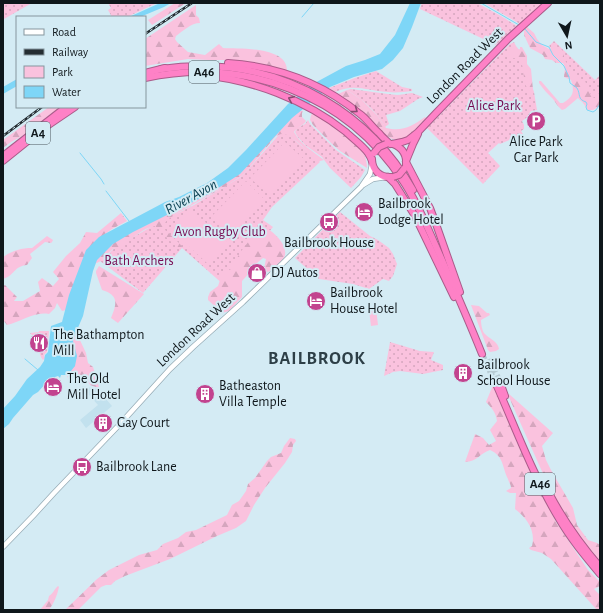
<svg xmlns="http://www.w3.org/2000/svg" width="603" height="613" font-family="'Alegreya Sans',sans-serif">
  <defs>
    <pattern id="green-dots" width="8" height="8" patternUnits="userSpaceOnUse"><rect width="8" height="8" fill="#fac2de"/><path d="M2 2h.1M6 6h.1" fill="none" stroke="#d5a6be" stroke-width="1.8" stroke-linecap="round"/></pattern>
    <pattern id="forest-firs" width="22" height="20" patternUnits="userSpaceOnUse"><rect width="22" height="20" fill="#fac2de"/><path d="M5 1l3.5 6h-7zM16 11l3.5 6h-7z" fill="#d5a6be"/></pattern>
  </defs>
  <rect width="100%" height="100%" fill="#d4ebf4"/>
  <polygon fill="#c2e1ee" points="82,386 97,389 112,406 86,428 80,420 98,405 82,387"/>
  <g fill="url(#green-dots)">
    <polygon points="3,3 32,3 4,19 3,17"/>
    <polygon points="108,3 157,3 127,17 112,17 108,10 111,8"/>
    <polygon points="422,3 477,3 501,16 517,26 496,45 420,9"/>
    <polygon points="484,3 543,3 520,24"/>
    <polygon points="554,41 595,80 600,75 600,101 592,105 568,65 549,46"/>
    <polygon points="514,42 516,46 520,51 534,92 537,110 531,111 529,114 529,116 522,121 524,125 524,129 521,131 523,134 500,144 499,143 488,153 500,166 483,184 427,128 510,44"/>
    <path d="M376 71 402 87 412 89V91C404 92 396 93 387 92 367 91 355 83 335 92L329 88 355 78Z"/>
    <path d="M351 89 388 94 398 95 412 93 423 97 418 99 400 111 386 115 389 124 385 127C375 109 363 100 347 90Z"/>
    <polygon points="308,120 310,124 336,150 365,170 361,177 351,188 330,168 322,157 305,145 297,136 295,132 297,128 305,124"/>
    <polygon points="283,130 320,162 272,207 263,220 273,227 224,285 182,248 143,293 100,261 116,247 156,224 194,205 239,178 243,175"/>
    <polygon points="340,212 370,236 378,240 389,248 393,254 397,264 393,276 389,281 383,279 369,289 353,284 319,279 295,258"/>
    <path d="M39 331H49L47 352 44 355 45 358 43 360C38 354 40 346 35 341L36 339 30 333 39 332Z"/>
    <polygon points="390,342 420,351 434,352 431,360 443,365 443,370 423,374 400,371 393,372 384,376"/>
  </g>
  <g fill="url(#forest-firs)">
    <polygon points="175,3 186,3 152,25 148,20"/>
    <path d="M196 5V15L199 18 200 23C191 23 183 31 176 36L175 39 177 42 188 52 205 55 219 44 223 48C240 49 288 46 287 71L228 60H208L188 59 145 66V39Z"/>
    <path d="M527 27 534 33 537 39 542 45 549 49 554 47 560 48 564 52V59L575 75 580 79 585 81 592 97 595 98 596 92H598L600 97V106L593 110H588C586 108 585 105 583 103 582 101 580 101 578 98L565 109 562 110C558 107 556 103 553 99 548 94 543 89 539 83V81H541L560 103H563C573 97 575 92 571 80L564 77 565 67 563 63H556L552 60 545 59 543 55 530 48 524 35V31Z"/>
    <path d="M511 47 514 48 517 50 520 49V47H522L527 56V64L531 69 533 90 531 92C522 87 525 68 520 59L513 58 508 54V50Z"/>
    <path d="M347 90 362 100 377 115 386 128C403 132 412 126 425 117L426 118 411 134 405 138 401 139H392L384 134 355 107 338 94Z"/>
    <polygon points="49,107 60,107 24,135 11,142 3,148 3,140"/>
    <path d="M296 110 303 111 302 113V117L306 121C303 126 297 127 294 132 301 145 313 151 324 160L316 162 301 145 288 135 281 134 276 136 243 175 226 186 176 214 167 220 163 226 165 230 180 244 182 247 179 249 168 239 160 230 155 226C141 229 135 237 123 245 120 247 115 247 112 250 104 255 103 263 92 264L115 240 193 201Z"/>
    <path d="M313 113C327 122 358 142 365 156 366 160 367 164 367 168L340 151 332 144 313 125 310 120 311 115Z"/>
    <path d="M121 213 127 221 112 229 101 237 66 310 62 311 57 303 55 308 49 314C34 311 21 322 7 325L3 320V286L5 285 17 297 14 301H23L40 291 38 282 42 278 53 286 59 279 53 272 66 256 80 243 86 232 97 233Z"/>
    <path d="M263 225C272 231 290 245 284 258 283 260 280 263 278 265 274 268 272 271 267 272L264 271V269L266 259 263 258 257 263 253 269 242 281V297L229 311 222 313 208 300V297L210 292 218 286 221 277 226 272 231 269 235 261 242 250 260 227Z"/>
    <path d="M47 236 53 240 52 242 51 243 45 242 30 254 32 258 27 265C14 266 14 276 3 279V257C12 251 21 248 32 248Z"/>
    <path d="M99 266 144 294 118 323 111 318C117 304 119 295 102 290L96 273V271Z"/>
    <path d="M471 305 479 306 487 313H489L490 315 481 320C481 324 482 330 484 333 489 339 498 341 499 349L496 351 490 352 488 350Z"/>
    <polygon points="76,333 79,338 86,353 88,363 93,367 96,376 101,382 98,384 99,387 99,388 90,385 88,382 79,380 75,381 74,375 72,374 68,378 67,376 69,373 71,342"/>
    <path d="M493 385 520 449 556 522 588 570 600 582C600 587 598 587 594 589L600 595V610H597L551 559 542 553 531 550 529 548 532 546C536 531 527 518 515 509L516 493H510L506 491 511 488C511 484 509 483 508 479 502 467 504 456 490 450 480 453 477 462 465 462L475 434 483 438 489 445 496 441 490 430 497 421C496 413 492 408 486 402Z"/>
    <polygon points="509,394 553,433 542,446 546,460 551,470 573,508 577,525 588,540 597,543 600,545 600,563 590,551 567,517 565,517 543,476 544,476 508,395"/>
    <polygon points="290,438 295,439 296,441 293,445 292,452 285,463 265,488 254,505 246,521 236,528 217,536 170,559 125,576 115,581 111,585 106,585 101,587 78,610 65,610 97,579 109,570 139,555 157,550 163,544 178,538 186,532 196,530 227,515 232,505 239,501 246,491 248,484 255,478 267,461 271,457 281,453 284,446"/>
    <path d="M58 586 59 587C57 596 54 603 49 610H40L48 600 49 596C54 593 54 589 58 586Z"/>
  </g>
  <g fill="#fac2de">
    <polygon points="285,142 305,160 270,196 250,178"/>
    <polygon points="246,181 265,200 231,235 211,217"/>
    <polygon points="190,209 229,243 209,265 171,230"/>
    <polygon points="376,309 378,325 371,326 369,310"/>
  </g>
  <g fill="#7ed6f7">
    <polygon points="160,3 171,3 164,7 140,17 129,17"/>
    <polygon points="410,3 421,3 412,27 403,48 393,60 382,69 354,77 330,87 292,118 240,174 209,194 133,232 113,244 97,260 93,271 83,316 74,337 73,341 77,356 75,366 71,371 67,375 61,375 60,378 58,376 55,377 51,383 47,382 38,392 33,395 13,418 9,424 3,429 3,409 15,396 27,379 40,367 44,361 45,355 48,352 51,326 62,322 69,295 83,258 86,250 99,237 165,202 179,197 207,183 228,168 246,150 288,104 311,85 346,66 365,60 380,54 395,35"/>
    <polygon points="17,79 17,86 3,94 3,87"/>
  </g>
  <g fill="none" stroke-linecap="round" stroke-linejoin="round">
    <g stroke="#7ed6f7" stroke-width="1">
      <polyline points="481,3 519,25"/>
      <polyline points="302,17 314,3"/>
      <path d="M525 29 536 42 549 47 553 55 564 66 569 77 570 83 577 88C581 95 577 99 586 102L587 104 586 107 587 110 593 112 596 110 600 104"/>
      <polyline points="80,153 101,179 104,184"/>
      <polyline points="106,191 129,221"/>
      <polyline points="25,359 38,370"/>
    </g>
    <g stroke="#b6cbd3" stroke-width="6" stroke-dasharray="6 3" stroke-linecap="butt">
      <polyline points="482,354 496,384"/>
      <polyline points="489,359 500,382"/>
    </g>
    <g stroke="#98adb7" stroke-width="6">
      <g id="secondary">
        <polyline points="363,185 373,179 386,177"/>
        <polyline points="3,547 33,516 54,493 121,423 170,369 193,347 243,302 361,187 370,174 372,164"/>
      </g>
    </g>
    <g stroke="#aa5c8a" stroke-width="8">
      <g id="highway">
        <path d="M228 63C276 66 322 83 360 114 367 119 372 127 379 133 382 137 386 140 390 144"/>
        <path d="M161 69C174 67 188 66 201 66 289 66 370 114 413 190"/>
        <polyline points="145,73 165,68"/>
        <path d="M200 75C251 79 306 100 346 132 353 139 362 145 368 153 370 156 371 158 372 161"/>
        <path d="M145 78C245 57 346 94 403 181 418 203 427 227 438 251 453 285 468 319 482 354"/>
        <polyline points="392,144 402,142 408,140 418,132 438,111 508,39 548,3"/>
        <path d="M393 144C403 148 407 155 406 165"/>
        <polyline points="3,156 66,107"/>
        <path d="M372 159C372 170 380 178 392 177"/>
        <polyline points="3,161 44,128 75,107"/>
        <polyline points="406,161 413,144 418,134"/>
        <polyline points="406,162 430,208 436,224 460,292"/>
        <polyline points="388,177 395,184 415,216 454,297"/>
        <polyline points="500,382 505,396"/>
        <path d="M496 384C516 429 533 475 558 517 570 538 585 556 600 574"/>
        <path d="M550 495C564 521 581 545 600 567"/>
      </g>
    </g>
    <use href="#secondary" stroke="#fff" stroke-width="4.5"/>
    <use href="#highway" stroke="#fe81c6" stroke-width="6"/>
    <g stroke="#242d32" stroke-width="2.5">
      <g id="rail">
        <polyline points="145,34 192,3"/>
        <polyline points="3,136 42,107"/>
      </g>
    </g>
    <use href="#rail" stroke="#d4ebf4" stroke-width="1" stroke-dasharray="3" stroke-linecap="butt"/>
    <g stroke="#aa5c8a" stroke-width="8" stroke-linecap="butt">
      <g id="highway-bridge">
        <polyline points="374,153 379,147 386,144"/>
        <polyline points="393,177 399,175 404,169"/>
      </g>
    </g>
    <use href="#highway-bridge" stroke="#fe81c6" stroke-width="6"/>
  </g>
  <defs><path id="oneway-chevron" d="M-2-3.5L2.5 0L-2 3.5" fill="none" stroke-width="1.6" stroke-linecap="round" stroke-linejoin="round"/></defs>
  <g stroke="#864c70">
    <use href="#oneway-chevron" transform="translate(291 99) rotate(-156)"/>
    <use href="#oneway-chevron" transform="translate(355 110) rotate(37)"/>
  </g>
  <defs>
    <g id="parking-disc" transform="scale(1)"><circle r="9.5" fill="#c2438f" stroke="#d4ebf4"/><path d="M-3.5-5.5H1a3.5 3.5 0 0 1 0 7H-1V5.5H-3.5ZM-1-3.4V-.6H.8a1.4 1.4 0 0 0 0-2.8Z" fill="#fff"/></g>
    <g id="hotel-disc" transform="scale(1)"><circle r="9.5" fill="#c2438f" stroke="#d4ebf4"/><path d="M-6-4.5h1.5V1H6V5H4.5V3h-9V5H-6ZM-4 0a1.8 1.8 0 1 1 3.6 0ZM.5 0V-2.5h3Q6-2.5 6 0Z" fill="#fff"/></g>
    <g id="bus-disc" transform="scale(1)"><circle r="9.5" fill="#c2438f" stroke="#d4ebf4"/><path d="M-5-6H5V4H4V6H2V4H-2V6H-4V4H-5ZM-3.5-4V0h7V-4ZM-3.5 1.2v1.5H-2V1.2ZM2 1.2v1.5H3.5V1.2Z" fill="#fff"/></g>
    <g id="shop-disc" transform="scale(1)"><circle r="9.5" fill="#c2438f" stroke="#d4ebf4"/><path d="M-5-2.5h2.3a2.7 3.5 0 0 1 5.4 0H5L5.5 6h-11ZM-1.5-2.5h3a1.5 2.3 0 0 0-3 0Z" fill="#fff"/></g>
    <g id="restaurant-disc" transform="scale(1)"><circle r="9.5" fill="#c2438f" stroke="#d4ebf4"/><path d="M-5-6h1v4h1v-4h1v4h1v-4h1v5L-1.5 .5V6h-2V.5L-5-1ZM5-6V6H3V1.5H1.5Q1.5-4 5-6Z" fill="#fff"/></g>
    <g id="building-disc" transform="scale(1)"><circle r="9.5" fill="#c2438f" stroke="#d4ebf4"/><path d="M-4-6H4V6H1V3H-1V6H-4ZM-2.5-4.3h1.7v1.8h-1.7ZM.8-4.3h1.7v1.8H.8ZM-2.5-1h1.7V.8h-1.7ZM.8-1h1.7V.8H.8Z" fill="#fff"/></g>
  </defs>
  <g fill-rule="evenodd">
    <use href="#parking-disc" x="536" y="121"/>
    <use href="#hotel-disc" x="364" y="212"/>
    <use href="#bus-disc" x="329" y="222"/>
    <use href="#shop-disc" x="257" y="273"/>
    <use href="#hotel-disc" x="316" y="301"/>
    <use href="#restaurant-disc" x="39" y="343"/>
    <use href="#building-disc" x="463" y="373"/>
    <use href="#hotel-disc" x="53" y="387"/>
    <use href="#building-disc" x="205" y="394"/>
    <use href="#building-disc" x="103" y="423"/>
    <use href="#bus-disc" x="82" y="467"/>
  </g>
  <g text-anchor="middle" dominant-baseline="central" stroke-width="4" stroke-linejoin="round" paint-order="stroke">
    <g fill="#d4ebf4" stroke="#4a575c" stroke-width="1">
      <rect x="189" y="61" width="30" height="22" rx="3"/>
      <rect x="26" y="122" width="24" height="22" rx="3"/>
      <rect x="525" y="473" width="30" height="22" rx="3"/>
    </g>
    <g font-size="13" font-weight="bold" fill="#0f171b">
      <text x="204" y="72">A46</text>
      <text x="38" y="133">A4</text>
      <text x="540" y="484">A46</text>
    </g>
    <g font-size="14" fill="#0f171b" stroke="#d4ebf4">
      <text transform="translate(465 66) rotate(-45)">London Road West</text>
      <text transform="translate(196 330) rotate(-43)">London Road West</text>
    </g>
    <g font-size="14" fill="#760a51" stroke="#d4ebf4">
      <text x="494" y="106">Alice Park</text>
      <text x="220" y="232">Avon Rugby Club</text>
      <text x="139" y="261">Bath Archers</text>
    </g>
    <g font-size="14" fill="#0f171b" stroke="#d4ebf4" text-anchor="start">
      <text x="536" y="142" text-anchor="middle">Alice Park<tspan x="536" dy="16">Car Park</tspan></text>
      <text x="378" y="204">Bailbrook<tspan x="378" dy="16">Lodge Hotel</tspan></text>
      <text x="329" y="243" text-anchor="middle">Bailbrook House</text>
      <text x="271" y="273">DJ Autos</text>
      <text x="330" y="293">Bailbrook<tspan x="330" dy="16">House Hotel</tspan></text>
      <text x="53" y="335">The Bathampton<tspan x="53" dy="16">Mill</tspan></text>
      <text x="477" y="365">Bailbrook<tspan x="477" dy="16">School House</tspan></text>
      <text x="67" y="379">The Old<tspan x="67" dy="16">Mill Hotel</tspan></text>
      <text x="219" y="386">Batheaston<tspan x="219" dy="16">Villa Temple</tspan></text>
      <text x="117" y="423">Gay Court</text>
      <text x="96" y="467">Bailbrook Lane</text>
    </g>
    <g font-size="15" font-style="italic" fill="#0b4152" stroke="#d4ebf4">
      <text transform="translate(191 197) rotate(-29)">River Avon</text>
    </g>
    <g font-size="18" font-weight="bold" letter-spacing="1" fill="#2d3f47" stroke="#d4ebf4">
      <text x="317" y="359">BAILBROOK</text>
    </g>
  </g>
  <rect width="603" height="613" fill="none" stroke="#0f171b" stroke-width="8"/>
  <rect x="16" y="16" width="130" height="92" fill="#d4ebf4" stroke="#85969d"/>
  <rect x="24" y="29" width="20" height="6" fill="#ffffff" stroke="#85969d"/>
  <text x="52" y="36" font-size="12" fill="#0f171b">Road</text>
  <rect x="24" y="49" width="20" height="6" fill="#242d32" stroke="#85969d"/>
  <text x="52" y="56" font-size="12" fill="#0f171b">Railway</text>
  <rect x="24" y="66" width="20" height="12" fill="#fac2de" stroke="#85969d"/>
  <text x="52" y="76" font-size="12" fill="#0f171b">Park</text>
  <rect x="24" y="86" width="20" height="12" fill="#7ed6f7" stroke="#85969d"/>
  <text x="52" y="96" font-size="12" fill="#0f171b">Water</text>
  <g transform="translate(567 36) rotate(171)" stroke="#d4ebf4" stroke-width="3" paint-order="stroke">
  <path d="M0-3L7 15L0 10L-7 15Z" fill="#0f171b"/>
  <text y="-6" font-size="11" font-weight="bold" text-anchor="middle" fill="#0f171b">N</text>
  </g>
</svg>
